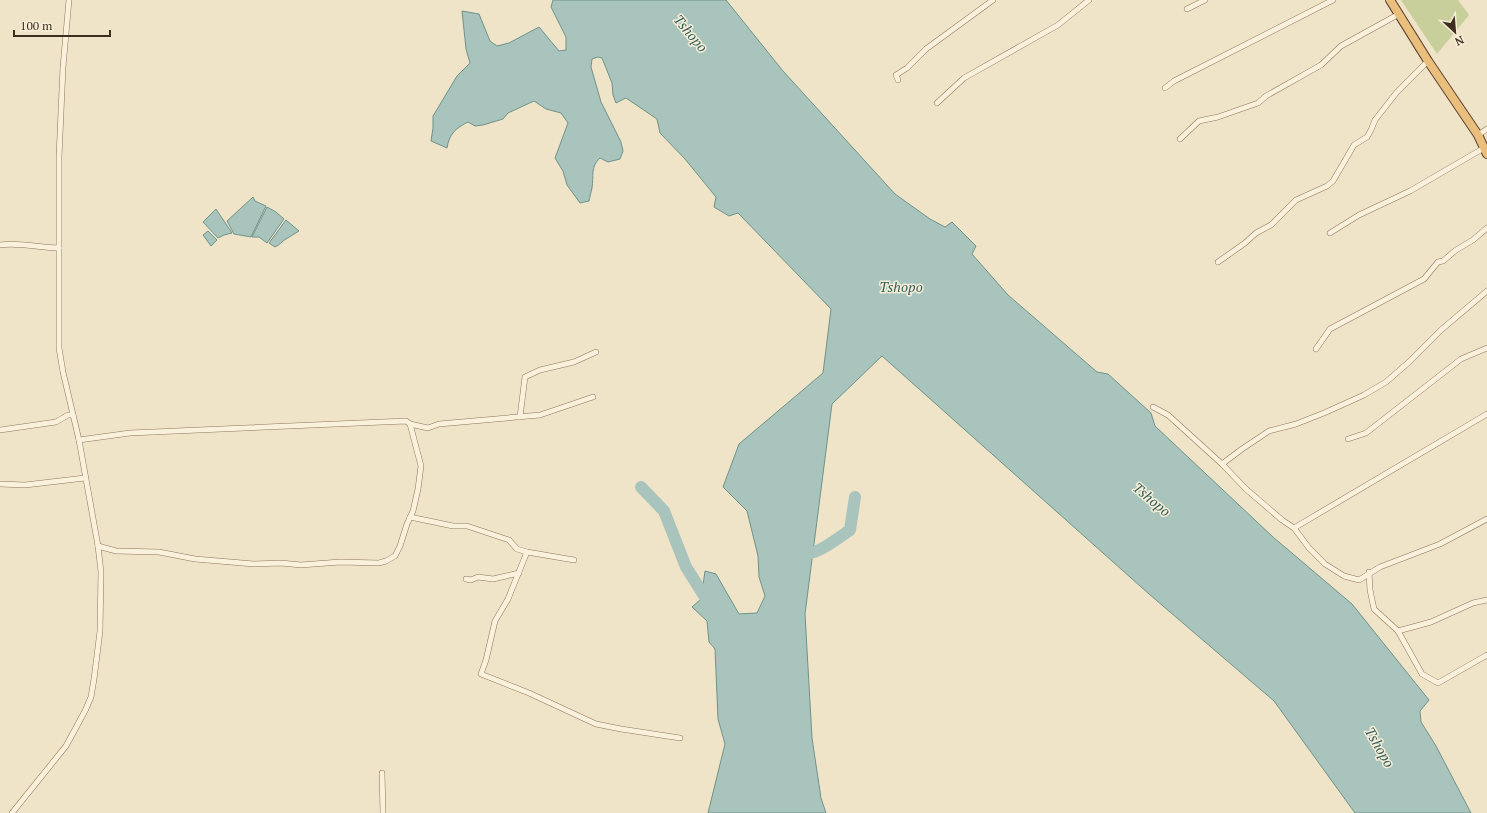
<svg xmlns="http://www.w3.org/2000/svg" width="1487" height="813" font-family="'PT Serif',serif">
  <rect width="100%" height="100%" fill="#f0e4c8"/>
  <polygon fill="#c9cf9b" points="1401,0 1458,0 1469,15 1437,54"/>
  <g fill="#a9c4bc" stroke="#6f938a">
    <path d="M553 0H726L783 71 895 194 930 219 945 227 952 222 976 246 972 254 1008 295 1097 372 1108 374 1151 413 1155 426 1273 537 1352 604 1429 700 1420 711 1421 722 1436 746 1471 813H1355L1274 701 1149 594 882 356 832 404 805 614 812 738 821 798 826 813H708L725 744 718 719 715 649 709 642 707 621 692 607 701 599 705 571 716 574 739 614 757 613 765 596 759 577 758 556 747 511 723 487 739 444 823 373 831 309 738 213 729 216 714 207 716 197 685 159 660 133 657 119 626 98 616 103 613 95 612 83 602 58 598 57 592 59 591 67 601 102 621 142 623 151 620 159 608 162 600 158C590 167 594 176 592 188 591 192 590 196 589 201L580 203 567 185 563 171 555 158 568 123 561 113 546 109 534 101 508 113 503 119 483 125 475 126 468 122C456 128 449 134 447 148L431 141 433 128V116L457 76 470 63 466 49 462 11 479 14 490 41 497 46 509 43 539 27 559 51 566 50V37L551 7Z"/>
    <polygon points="253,197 255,201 266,206 251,237 234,234 227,221"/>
    <polygon points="267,207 276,212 284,219 267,243 259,237 252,237"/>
    <polygon points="216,209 232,233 224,235 218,238 203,222"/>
    <path d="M286 220 299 231C295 234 290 236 286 239 282 241 280 245 275 247L269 243Z"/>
    <polygon points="208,231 217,240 211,246 203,235"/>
  </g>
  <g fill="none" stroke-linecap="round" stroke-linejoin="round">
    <g stroke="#a9c4bc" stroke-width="12">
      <polyline points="641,487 664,511 686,567 710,605"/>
      <path d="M797 554C816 557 835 540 850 530L855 497"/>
    </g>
    <g stroke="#8d765c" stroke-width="6">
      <g id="minor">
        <polyline points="1187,9 1205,0"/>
        <polyline points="898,80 896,75 907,68 926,49 993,0"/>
        <polyline points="1165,88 1174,81 1333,0"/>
        <polyline points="937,103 964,78 1058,25 1089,0"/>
        <polyline points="1478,135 1487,129"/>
        <polyline points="1180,139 1199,121 1218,117 1258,103 1266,96 1321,65 1341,46 1399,14"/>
        <polyline points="1330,233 1359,215 1410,191 1484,148"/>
        <path d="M0 245C19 242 39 248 59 248"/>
        <polyline points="1218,262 1245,243 1256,233 1271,225 1296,200 1327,186 1333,181 1354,145 1367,137 1371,130 1375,120 1397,92 1428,61"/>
        <polyline points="1316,349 1330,329 1424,279 1438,262 1443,261 1456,250 1473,240 1487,228"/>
        <polyline points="1153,407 1168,415 1222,464 1246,489 1282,520 1294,528 1309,548 1325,564 1344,576 1359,580 1380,567 1440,544 1487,519"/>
        <polyline points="520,417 525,377 540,370 574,362 596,352"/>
        <polyline points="410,424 428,428 439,424 540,415 593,397"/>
        <polyline points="0,430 56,422 68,415 73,415"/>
        <polyline points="1348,439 1366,433 1461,359 1487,348"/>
        <polyline points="79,440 130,433 406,421 410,424 421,466 418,489 413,511 407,524 400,546 395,556 386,561 379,563 340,562 301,565 281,563 254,564 195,559 159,552 116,551 98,546"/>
        <polyline points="1222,464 1242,449 1269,431 1296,424 1324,413 1364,395 1386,382 1409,362 1441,330 1487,291"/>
        <polyline points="0,484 25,485 85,478"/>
        <polyline points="410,517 453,526 467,526 509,540 517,549 527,552 574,560"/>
        <polyline points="1294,528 1487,414"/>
        <polyline points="527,552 508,599 495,621 486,660 481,674 529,693 596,724 621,729 680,738"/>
        <polyline points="1369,572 1370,590 1374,609 1398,631 1422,674 1438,683 1487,655"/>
        <polyline points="466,579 471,580 478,577 493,579 519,573"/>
        <polyline points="1398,631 1431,622 1473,603 1487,600"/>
        <polyline points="382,773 383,813"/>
        <polyline points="12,813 66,746 85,711 91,697 94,679 100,631 101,572 98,546 79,440 63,372 59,348 59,157 63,67 69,0"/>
      </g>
    </g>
    <g stroke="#5b4430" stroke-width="10">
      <polyline id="trunk" points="1390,0 1428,61 1478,135 1487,154"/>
    </g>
    <use href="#minor" stroke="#faf1dc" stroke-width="5"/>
    <use href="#trunk" stroke="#eabe7c" stroke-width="8"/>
  </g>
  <g text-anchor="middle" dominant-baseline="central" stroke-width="3" stroke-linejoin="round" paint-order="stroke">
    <g font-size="14" font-style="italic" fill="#2f5d5a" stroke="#f7eed8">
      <text transform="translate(691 33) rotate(50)">Tshopo</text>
      <text x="901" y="286">Tshopo</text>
      <text transform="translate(1152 499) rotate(40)">Tshopo</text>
      <text transform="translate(1380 747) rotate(60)">Tshopo</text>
    </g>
  </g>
  <g transform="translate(1455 32) rotate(154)" stroke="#f7eed8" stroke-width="3" paint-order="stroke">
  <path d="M0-3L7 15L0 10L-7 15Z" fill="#3d2e20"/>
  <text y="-6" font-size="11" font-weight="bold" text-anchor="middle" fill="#3d2e20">N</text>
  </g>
  <path d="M14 30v6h96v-6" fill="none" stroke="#3d2e20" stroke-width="2"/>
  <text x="20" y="30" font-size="12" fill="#3d2e20" stroke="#f7eed8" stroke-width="3" paint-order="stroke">100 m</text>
</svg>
